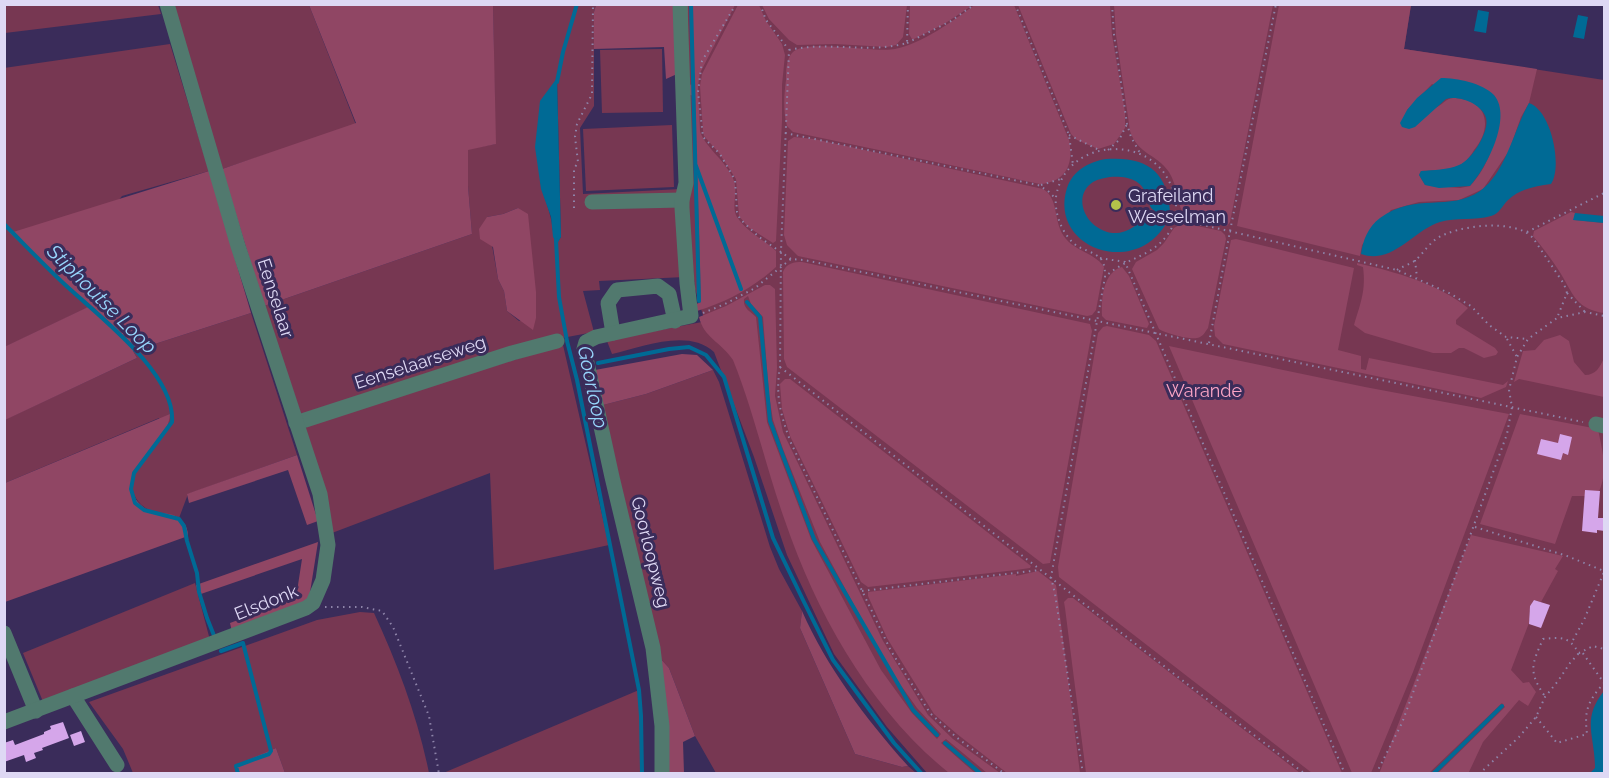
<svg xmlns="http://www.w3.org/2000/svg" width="1609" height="778" font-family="Raleway,sans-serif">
  <rect width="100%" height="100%" fill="#3a2c5a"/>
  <g fill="#773752" fill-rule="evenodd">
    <polygon points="4,5 158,5 161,14 5,33"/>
    <polygon points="172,5 309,5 356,125 222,169"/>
    <path d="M493 5H596L594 12V106L580 128 583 194 681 189 685 277 599 281 600 290 583 291 594 332 562 338 301 414 264 306 472 234 468 186V149L495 144ZM557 79 561 237 557 243C552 234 553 225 550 215 547 202 541 191 540 178ZM518 208C529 245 536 279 536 318L519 321 507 311 504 291 498 279 487 217 503 214Z"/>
    <path d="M669 5H1411L1404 49 1604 80V773H927L887 727 834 654 787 555 754 457 714 352C688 328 642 347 612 354L607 341 613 339 702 322 709 335 695 289Z"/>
    <polygon points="170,44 209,171 122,196 57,276 89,307 5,347 4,68"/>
    <polygon points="662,49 663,112 602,113 600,50"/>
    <polygon points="672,125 674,187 586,191 583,129"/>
    <path d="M251 313 297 455 188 494 179 518C170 514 159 515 152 512 109 489 148 453 167 430L159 418 5 483 4 420 137 358 133 351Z"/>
    <polygon points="563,345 609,545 494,570 490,473 332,533 305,429 312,421"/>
    <polygon points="713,370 719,382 770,547 779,569 802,611 800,628 855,754 902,767 908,766 916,773 716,773 695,736 669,668 659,657 603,405 646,394"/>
    <polygon points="195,583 211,644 44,704 23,653"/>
    <path d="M360 612 374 613C398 665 418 718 429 773H285L276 748 237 765 240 773H133L123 749 89 702 317 620Z"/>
    <polygon points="639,690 642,771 635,774 441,774"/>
  </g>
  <g fill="#904664" fill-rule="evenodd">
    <path d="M976 4 1014 5 1069 140C1074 164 1066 182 1040 184L793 132 787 126C783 112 784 94 786 80 786 71 786 60 792 53 804 38 874 53 895 49 922 44 954 20 976 4Z"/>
    <polygon points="309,5 493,5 496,144 468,150 468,186 472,234 264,306 222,169 356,123"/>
    <polygon points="596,5 688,5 688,69 666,79 664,47 594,49 594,12"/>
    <path d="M692 5H735L700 73 698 86 700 131C705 148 727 161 734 181 738 192 731 208 737 217 747 232 763 239 776 251V267C753 288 727 302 697 311L694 305 701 302 695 96 690 95 689 85 694 84Z"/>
    <polygon points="738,5 759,5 766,21 782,44 785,55 782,85 782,121 776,241 773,243 748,227 739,216 736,179 719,153 704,136 703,131 700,86 702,74"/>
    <polygon points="762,5 907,5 903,37 896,45 887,47 835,44 797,45 789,40 769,19"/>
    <polygon points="910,5 910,4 973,5 944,24 914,39 912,39 909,34"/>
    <polygon points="1018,5 1110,5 1112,35 1125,112 1125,128 1114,144 1098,149 1077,140 1071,134"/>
    <path d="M1114 5H1273L1230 222 1227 226 1185 217C1176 203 1178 186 1169 172 1156 153 1138 155 1130 131L1116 35Z"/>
    <path d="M1279 5H1411L1404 49 1537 69 1529 103 1521 117 1509 151 1483 189 1459 200 1419 202 1391 210 1362 245 1360 256 1237 226ZM1432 84 1500 115C1495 141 1489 166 1470 186L1460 188 1425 185 1419 175 1421 171C1434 170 1451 171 1462 164 1467 161 1471 155 1474 150 1493 127 1488 100 1455 98 1446 97 1443 105 1435 108 1427 110 1416 109 1407 110Z"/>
    <path d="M794 137 814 139 1043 189C1060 199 1052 222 1066 239 1076 251 1096 254 1104 267L1096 310 1092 315 1087 316 798 256 787 245 784 235 788 141Z"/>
    <polygon points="209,171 251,313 133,351 137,358 5,420 4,347 88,307 10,233"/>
    <polygon points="518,208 528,214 536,292 536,318 533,330 507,311 504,291 498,279 493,247 480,239 479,229 487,217 503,214"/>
    <path d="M1571 212 1575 213 1574 220 1604 223V313C1577 309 1574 296 1561 274 1553 261 1543 248 1533 236L1534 231Z"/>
    <path d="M1183 223 1221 231 1225 235 1226 239 1208 328C1205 332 1203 337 1197 338 1190 340 1165 333 1159 329L1132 269 1136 262 1157 250 1164 243 1174 228Z"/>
    <polygon points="1236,239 1354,268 1338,350 1361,356 1361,369 1366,370 1369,358 1503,385 1508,381 1506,387 1481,398 1223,344 1215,336 1214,326 1231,240"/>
    <path d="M802 262 1090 324 1092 331 1050 563 1043 564 787 367 784 359 783 272C786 263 794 262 802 262Z"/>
    <path d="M1357 263C1395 272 1437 283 1468 308L1456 320V324L1495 348 1498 352 1496 355 1484 358 1464 348H1459L1451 353H1433L1365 333 1354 325C1361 302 1366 290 1363 267L1357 265Z"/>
    <path d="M1122 267 1129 276 1149 324 1147 328 1106 320 1102 316C1101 299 1103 272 1122 267Z"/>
    <path d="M765 285H770L775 289 777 368 775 396 783 432 883 641 928 715 953 739 1000 773H987L946 739 941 743 975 773H949C871 710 817 615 785 521 766 468 754 412 733 360 720 341 704 338 699 317L726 306ZM748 296 751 304 763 317 769 395 773 420 783 449 820 542 887 666 917 708 941 734 937 739 912 713 881 670 811 539 767 422 756 317C750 311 743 309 744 299Z"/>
    <polygon points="1107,326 1149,335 1156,341 1342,773 1312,773 1059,577 1058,567 1098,333 1103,327"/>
    <path d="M1560 335 1569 341 1574 362 1585 375C1596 375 1600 367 1604 358V397L1519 379 1514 382 1523 351 1535 350 1544 340Z"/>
    <polygon points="1169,346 1365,387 1509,414 1413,672 1371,773 1352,773"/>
    <polygon points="682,354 697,355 713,370 646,394 603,405 595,370"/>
    <polygon points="785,379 790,379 1031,566 1030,568 1016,570 868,587 861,582 790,436 782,409 780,384"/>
    <path d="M170 414C169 443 121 468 134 496 137 503 148 512 155 513 160 514 165 513 169 514 181 516 188 525 188 536L5 602V483Z"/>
    <path d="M1520 414 1598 429C1603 455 1609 471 1597 496H1572L1555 544 1480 524Z"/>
    <polygon points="297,455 318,521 307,525 288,470 189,503 187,494 195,491"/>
    <polygon points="1471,535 1563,556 1555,569 1558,571 1541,602 1534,600 1530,606 1529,623 1511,670 1523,683 1529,682 1536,692 1528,706 1519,700 1483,742 1469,772 1438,773 1505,707 1502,703 1429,773 1379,774"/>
    <polygon points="318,542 308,605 233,636 230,623 296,598 302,559 198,595 196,585"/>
    <polygon points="1038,571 1056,585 1080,773 1007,773 957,734 934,714 887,638 868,596 868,592 1016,574 1016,576"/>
    <polygon points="1068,598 1073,598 1300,773 1086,773 1065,608 1064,602"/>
    <path d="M802 611C827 668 867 720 908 766L902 767 855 754 800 628Z"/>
    <polygon points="659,657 669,668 695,736 683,742 684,773 668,773"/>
    <polygon points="276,748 285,773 240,773 236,765"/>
  </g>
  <g fill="#006a95" fill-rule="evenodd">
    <polygon points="1478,10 1489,12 1486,33 1474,31"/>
    <polygon points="1578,15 1588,17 1584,39 1573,37"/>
    <polygon points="557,78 561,237 557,244 553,237 551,217 541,189 535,147 540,101"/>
    <path d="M1441 78C1457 78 1482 83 1494 95 1513 117 1486 169 1470 186L1439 188 1425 185 1419 175 1421 171C1434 170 1447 170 1459 165 1471 161 1490 131 1486 118 1482 104 1459 95 1446 99L1415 127 1409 129 1402 127 1400 123 1407 110 1417 98Z"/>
    <path d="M1529 103C1551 110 1563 166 1551 184 1535 186 1520 189 1508 200 1502 206 1499 214 1491 216 1475 221 1456 217 1440 222 1412 231 1393 265 1361 254 1363 240 1368 227 1380 218 1415 192 1450 212 1480 191 1506 173 1514 129 1529 103Z"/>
    <path d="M1106 159C1146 156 1168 171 1170 212L1162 213 1161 218 1167 222C1136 279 1048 248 1067 188 1073 170 1089 162 1106 159ZM1110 177C1129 176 1143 180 1148 199 1150 206 1150 208 1155 211L1154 217C1139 219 1133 232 1117 233 1089 234 1069 198 1093 182 1098 179 1105 178 1110 177Z"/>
    <polygon points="1575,213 1604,216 1604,223 1573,220"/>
    <path d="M1604 691V773H1590L1595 768C1595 735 1581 720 1604 691Z"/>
  </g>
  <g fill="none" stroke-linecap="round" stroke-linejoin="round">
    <g stroke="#006a95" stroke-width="4">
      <polyline points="691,4 699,301"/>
      <polyline points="557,82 563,52 577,4"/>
      <polyline points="696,166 741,289"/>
      <path d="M4 224C23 243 41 262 60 280 93 312 176 372 172 422L134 473 131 489 135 503 144 510 179 519 184 526 187 541 197 573 199 592 207 618 215 638"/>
      <polyline points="556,240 559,297 567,341 577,380 639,690 641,716 642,774"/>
      <polyline points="747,302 760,317 770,421 814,539 913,710 937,735"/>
      <polyline points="598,363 669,349 689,347 706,355 724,377 773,538 804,602 833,660 894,743 922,774"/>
      <polyline points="221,651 243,643 271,751 269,754 236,766 238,774"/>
      <polyline points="945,743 981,774"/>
      <polyline points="1433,774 1502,706"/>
    </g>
  </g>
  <g fill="#d5a6ea">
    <polygon points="1560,434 1572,437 1568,455 1563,453 1561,460 1537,454 1541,439 1558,443"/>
    <polygon points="1585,490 1600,491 1598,518 1605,518 1605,531 1597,530 1597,533 1582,531"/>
    <polygon points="1534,600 1550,605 1541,628 1529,624 1530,606"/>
    <polygon points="63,722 69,738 42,748 43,750 34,753 36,758 26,762 24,755 4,762 4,743 13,740 15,745 44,734 44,732 51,729 50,726"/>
    <polygon points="81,731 85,742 74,746 70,735"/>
  </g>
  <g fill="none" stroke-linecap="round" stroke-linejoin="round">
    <g stroke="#8e84a9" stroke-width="2" stroke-dasharray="1.5 4.5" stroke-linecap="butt">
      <polyline points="736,4 702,61 698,92 703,137 720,154 735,180 737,212 740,219 759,237 791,259"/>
      <polyline points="760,4 766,20 789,50"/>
      <path d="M908 4 907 43C868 54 828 41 789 50L781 251 780 367C775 397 781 416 791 443L891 651 930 713 956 737 1005 774"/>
      <polyline points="1015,4 1069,135 1073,165"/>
      <polyline points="1112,4 1114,35 1127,124 1131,137 1140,153"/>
      <polyline points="907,43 951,21 975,4"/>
      <polyline points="785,133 1038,185 1048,191 1056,199"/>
      <polyline points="1069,135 1101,151"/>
      <polyline points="1108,150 1119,140 1127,124"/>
      <polyline points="1041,185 1061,179"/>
      <polyline points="574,208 574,169 578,162 575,137 577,124 592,94 593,4"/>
      <polyline points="1177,219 1397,270 1449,293 1471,306 1489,325 1506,337 1528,339"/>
      <polyline points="1527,232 1604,193"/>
      <polyline points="1100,258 1125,262 1345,774"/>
      <polyline points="1415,260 1417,278"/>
      <path d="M1397 270C1403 266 1411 264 1417 259 1424 252 1429 244 1436 239 1457 225 1515 218 1533 238L1564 284 1567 293 1557 318"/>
      <polyline points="1567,293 1585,312"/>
      <polyline points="703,313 725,304 755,288 791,259 804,260 1583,422"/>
      <polyline points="1507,339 1517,357"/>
      <polyline points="1209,343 1230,231 1276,4"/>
      <polyline points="780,367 1178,677 1305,774"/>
      <polyline points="1475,527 1567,556 1604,571"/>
      <polyline points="862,591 1040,570"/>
      <polyline points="325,607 362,607 382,611 393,627 429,716 439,774"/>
      <polyline points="1573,640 1584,620 1604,572"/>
      <path d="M1544 695C1528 671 1532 664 1543 639 1562 637 1568 636 1579 653L1593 646 1604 649"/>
      <path d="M1536 717 1557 743 1587 734C1584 710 1588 701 1604 683L1582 652"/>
      <path d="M1083 774 1055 594 1051 577 1105 277C1105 270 1105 265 1101 259 1096 253 1084 250 1077 246 1063 236 1054 214 1056 197 1065 136 1159 131 1174 195 1178 209 1177 221 1168 234 1151 258 1126 257 1105 277"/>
      <polyline points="1376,774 1402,723 1507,434 1512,407 1509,390 1517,357 1528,339 1557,318 1585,312 1604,316"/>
      <polyline points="1479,774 1519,737 1536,717 1545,697 1558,681 1570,663 1579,653"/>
    </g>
    <g stroke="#51796e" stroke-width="15">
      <polyline points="592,202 682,200"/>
      <polyline points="613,333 608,303 617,290 658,286 669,294 675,321"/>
      <polyline points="296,423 512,353 557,341"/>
      <polyline points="1596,424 1604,426"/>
      <polyline points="4,633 36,711"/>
      <polyline points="73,696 117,765"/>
      <polyline points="4,722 306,608 313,603 323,580 328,545 320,494 238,246 167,4"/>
      <polyline points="662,774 662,726 653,648 612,477 584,349 586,342 596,337 691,316 687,283 682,208 682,200 686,183 680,4"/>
    </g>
  </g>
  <circle fill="#b4c24a" stroke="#3a2c5a" stroke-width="2" cx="1116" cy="205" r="6"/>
  <g text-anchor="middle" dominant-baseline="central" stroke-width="6" stroke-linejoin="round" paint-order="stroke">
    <g font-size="18" fill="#ded8f4" stroke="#3a2c5a" text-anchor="start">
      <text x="1128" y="195">Grafeiland<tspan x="1128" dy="21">Wesselman</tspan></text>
    </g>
    <g font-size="18" fill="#ded8f4" stroke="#3a2c5a">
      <text transform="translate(276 298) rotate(72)">Eenselaar</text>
      <text transform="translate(420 362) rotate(-18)">Eenselaarseweg</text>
      <text transform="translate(651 552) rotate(76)">Goorloopweg</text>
      <text transform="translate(266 602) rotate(-22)">Elsdonk</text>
    </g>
    <g font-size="18" fill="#fba4c5" stroke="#3a2c5a">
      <text x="1204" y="390">Warande</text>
    </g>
    <g font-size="20" font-style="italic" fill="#97d5fb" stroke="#3a2c5a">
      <text transform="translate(102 299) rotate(45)">Stiphoutse Loop</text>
      <text transform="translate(593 387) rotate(78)">Goorloop</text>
    </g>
  </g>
  <rect width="1609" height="778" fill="none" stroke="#ded8f4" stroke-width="12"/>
</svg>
